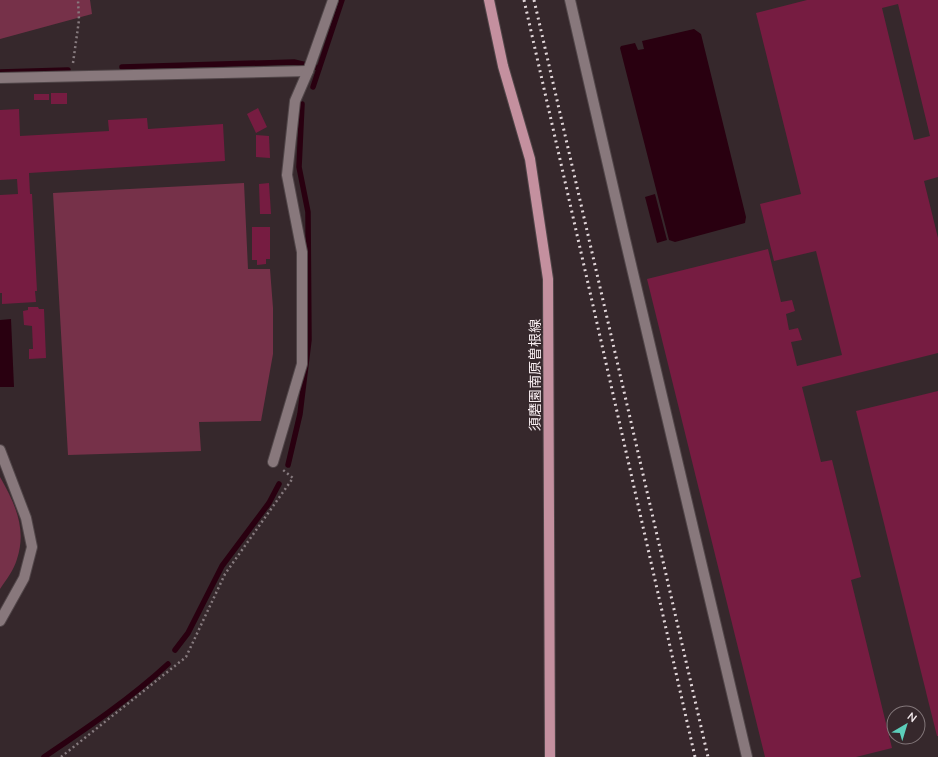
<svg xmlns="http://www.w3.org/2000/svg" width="938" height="757" font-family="'Nunito Sans','Noto Sans JP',sans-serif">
  <rect width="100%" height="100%" fill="#36282c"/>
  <g fill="#763149">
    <polygon points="0,0 90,0 92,14 0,39"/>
    <polygon points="244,183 248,269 270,269 273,308 273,354 261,421 199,422 201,451 68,455 53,193"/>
    <path d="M0 477C15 504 27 528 17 559 14 570 6 580 0 589Z"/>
  </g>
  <g fill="#290010">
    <polygon points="694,29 701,34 746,217 745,223 675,242 669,240 620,48 621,46 635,43 638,50 644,49 642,41"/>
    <polygon points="655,194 667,240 657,243 645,197"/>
    <polygon points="11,319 14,387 0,387 0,320"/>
  </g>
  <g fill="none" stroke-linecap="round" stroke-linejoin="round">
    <g stroke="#290010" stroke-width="5.5">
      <polyline points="122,67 294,62 319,68"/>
      <polyline points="0,72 68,70"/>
      <polyline points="313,87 342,0"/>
      <polyline points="288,465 300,414 309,340 308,212 299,167 302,104"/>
      <polyline points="175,650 188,633 222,566 269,503 279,484"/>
      <path d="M44 757C87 728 130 699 168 664"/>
    </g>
  </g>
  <g fill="#761c41" fill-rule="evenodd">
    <path d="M807 0H938V177L924 181 938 238V353L802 387 821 462 832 460 861 577 851 580 892 748 856 757H765L647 279 768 249 781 302 792 300 795 311 786 314 789 330 798 328 802 340 791 342 797 366 842 355 816 251 774 261 760 204 801 194 756 13ZM898 4 930 136 914 140 882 8Z"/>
    <rect x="51" y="93" width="16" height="11"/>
    <rect x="34" y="94" width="15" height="6"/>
    <polygon points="258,108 267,127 256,133 247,114"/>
    <polygon points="19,109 20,136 109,131 108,120 147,118 148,129 223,124 225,161 29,173 30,194 32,194 37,291 35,291 36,302 2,304 2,293 0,293 0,195 18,194 17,179 0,180 0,110"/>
    <polygon points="256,135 269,136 270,158 256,157"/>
    <polygon points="269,183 271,214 260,214 259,184"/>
    <polygon points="252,227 270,227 270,259 266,259 266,264 257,265 257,260 252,260"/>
    <polygon points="28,307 38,307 39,309 44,309 46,358 29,359 29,349 33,349 32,326 24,325 23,311 28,310"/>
    <polygon points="938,391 938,736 937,736 856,411"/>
  </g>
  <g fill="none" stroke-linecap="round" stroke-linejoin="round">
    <g stroke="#514649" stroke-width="12">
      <g id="minor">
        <polyline points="570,0 625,239 747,757"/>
        <polyline points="0,78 308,71"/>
        <polyline points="0,450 26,518 32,547 24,578 0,621"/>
        <polyline points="273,462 302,364 302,252 287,175 295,101 308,71 333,0"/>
      </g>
    </g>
    <g stroke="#514649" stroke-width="12">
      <polyline id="major" points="489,0 503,66 530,159 548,279 550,757"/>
    </g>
    <g stroke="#877b7f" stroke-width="2.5" stroke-dasharray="2 3" stroke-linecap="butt">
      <polyline points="73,63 79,20 78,0"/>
      <polyline points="61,757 186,657 225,574 293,478 283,470"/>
    </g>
    <use href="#minor" stroke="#88787c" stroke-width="10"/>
    <use href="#major" stroke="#c4909f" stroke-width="10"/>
    <g stroke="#e2d7da" stroke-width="3" stroke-dasharray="2 4" stroke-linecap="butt">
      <polyline points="524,0 695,757"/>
      <polyline points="534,0 708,757"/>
    </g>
  </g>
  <g text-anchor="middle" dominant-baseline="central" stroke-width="3.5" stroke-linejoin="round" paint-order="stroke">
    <g font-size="14" fill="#f7edf0" stroke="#36282c">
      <text transform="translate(535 375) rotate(-90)">須磨園南原曽根線</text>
    </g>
  </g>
  <g transform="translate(906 725) rotate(38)"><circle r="19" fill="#36282c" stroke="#83777a"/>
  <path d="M0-3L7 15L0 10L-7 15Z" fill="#5cceba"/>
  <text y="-6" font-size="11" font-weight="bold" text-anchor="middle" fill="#f7edf0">N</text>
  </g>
</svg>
